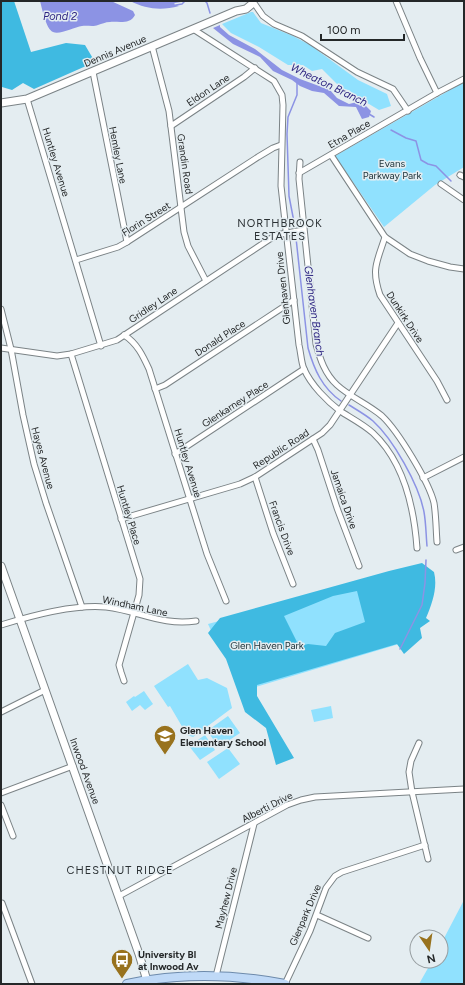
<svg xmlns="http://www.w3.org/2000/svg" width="465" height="985" font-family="Figtree,sans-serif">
  <rect width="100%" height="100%" fill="#e4edf1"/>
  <g fill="#90e1fe">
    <polygon points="251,12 253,12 261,23 293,36 310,45 358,80 387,94 391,106 379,110 354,95 349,90 342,89 322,69 312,71 303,65 288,65 259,47 231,33 222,24"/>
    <polygon points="464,82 464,167 435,185 384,227 335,156"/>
    <polygon points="424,566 399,644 249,689 213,635 208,624"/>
    <polygon points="188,664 198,680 207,678 227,688 232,708 193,737 187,735 170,706 168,707 154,686"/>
    <polygon points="144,691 153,704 145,710 140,705 132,711 126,702 134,696 135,697"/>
    <polygon points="331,706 333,718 314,722 311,710"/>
    <polygon points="228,716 240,733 219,747 207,731"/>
    <polygon points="205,735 215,750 200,760 189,746"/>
    <polygon points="228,748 240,764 219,779 207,762"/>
    <polygon points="464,900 464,984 419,984 432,961 441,961 441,944"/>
  </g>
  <g fill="#3fbae1" fill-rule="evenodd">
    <polygon points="1,1 14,1 31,52 66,43 85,45 95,62 34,89 23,83 12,90 2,87"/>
    <path d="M422 563 434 572C438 587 432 604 426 618L430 621 420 628 422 638 404 654 397 644 257 685V696L294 758 276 765 266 728 245 712 226 659 208 633 220 618 389 571ZM357 591 365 622 335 633 326 646 308 644 299 646 284 616 333 596Z"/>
  </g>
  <g fill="#8c93e4">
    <path d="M40 1H111L133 11 135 15C130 25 118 21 110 22 105 22 102 24 98 25 93 27 87 25 82 26 74 27 60 35 53 32 46 29 42 8 40 1Z"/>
    <path d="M130 1H187L175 3 174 4 179 6C161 11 146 9 130 1Z"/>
    <polygon points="220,25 220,27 229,35 255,49 282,70 300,79 330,90 337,98 349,104 357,102 365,105 371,111 369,117 362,119 356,107 339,106 324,93 312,91 300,86 292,80 273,71 260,57 233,44 213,28"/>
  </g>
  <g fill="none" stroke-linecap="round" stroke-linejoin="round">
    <g stroke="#8c93e4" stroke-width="1.5">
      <polyline points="205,1 207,3 210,13"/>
      <polyline points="176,5 182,4 185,1"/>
      <polyline points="369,114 374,117"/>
      <polyline points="391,130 406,138 416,141 421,160 428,164 436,166 451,181"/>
      <polyline points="294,222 289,196 287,134 288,117 297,95 297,82"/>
      <path d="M296 238 308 348C314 369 322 388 341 401"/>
      <path d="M349 405C357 410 366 415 373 421 393 439 419 485 424 512 426 523 426 535 427 546"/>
      <polyline points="400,649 422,605 425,583 426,560"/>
    </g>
    <g stroke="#7b8386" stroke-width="7">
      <g id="street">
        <polyline points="396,1 420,58 437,93"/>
        <polyline points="254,3 263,16 274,24 302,36 357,72 393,89 408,111"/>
        <path d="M193 29 274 81 282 95 283 105 281 186 299 345C301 353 301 362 304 369 311 385 327 401 340 411 351 418 363 424 373 433 404 462 414 507 417 548"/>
        <polyline points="152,46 169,111 184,232 188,246 206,281"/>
        <polyline points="93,72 127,242"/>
        <polyline points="27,99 101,346"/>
        <polyline points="171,126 244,77 255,68"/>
        <polyline points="331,155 385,237 410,254 428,261 450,267 464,269"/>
        <path d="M300 162 299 179 316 344C320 359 325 374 337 385 350 397 368 404 382 416 398 431 429 482 434 503 436 515 436 529 437 542"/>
        <polyline points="299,173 437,93 464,79"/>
        <polyline points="460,175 464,177"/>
        <polyline points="441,184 464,200"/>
        <path d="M385 237C377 262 371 269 380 295L437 381 447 400"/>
        <polyline points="76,260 118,247 127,242 258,157 273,148 281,145"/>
        <polyline points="1,309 11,349 23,415 34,464 46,503 82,607"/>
        <path d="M124 335C137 343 143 356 149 369L207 554 226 601"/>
        <polyline points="1,348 57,356 71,354 117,340 276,235 303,230"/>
        <polyline points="71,354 140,579 139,595 119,665 121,672 124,681"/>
        <polyline points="155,389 165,385 294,300"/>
        <polyline points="313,439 318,450 337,508 359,566"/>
        <polyline points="175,454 304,369"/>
        <polyline points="255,477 273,533 293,584"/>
        <polyline points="423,478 464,457"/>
        <polyline points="121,519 240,484 255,477 322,433 330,425 398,323"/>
        <polyline points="456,550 464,547"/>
        <path d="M1 625C30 616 76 604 106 607 140 611 161 626 196 621"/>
        <polyline points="1,712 45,690"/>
        <polyline points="419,743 411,761 409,772 412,792 428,859"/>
        <polyline points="1,793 73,766"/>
        <polyline points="1,805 13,836"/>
        <polyline points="119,896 287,805 301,800 315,797 464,789"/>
        <polyline points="2,903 32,984"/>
        <polyline points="317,915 368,938"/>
        <polyline points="216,976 254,824"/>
        <polyline points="285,984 310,931 326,888 335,876 342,872 425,845"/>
      </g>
    </g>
    <g stroke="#7b8386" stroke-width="9">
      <g id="secondary">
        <polyline points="1,103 27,99 236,11 246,9 252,4"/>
        <polyline points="1,566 139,954 148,984"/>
      </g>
    </g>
    <g stroke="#6d8aab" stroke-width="10">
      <path id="primary" d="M127 984C179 973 233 974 285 984"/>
    </g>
    <use href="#street" stroke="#fff" stroke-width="5"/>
    <use href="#secondary" stroke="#fff" stroke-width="7"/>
    <use href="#primary" stroke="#bfd9f7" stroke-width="8"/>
  </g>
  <defs>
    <g id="school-pin" transform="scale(1.15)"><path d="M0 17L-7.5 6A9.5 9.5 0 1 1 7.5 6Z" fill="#98721d" stroke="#e4edf1"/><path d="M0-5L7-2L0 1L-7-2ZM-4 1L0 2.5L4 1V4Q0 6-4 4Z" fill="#fff"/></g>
    <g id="bus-pin" transform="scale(1.15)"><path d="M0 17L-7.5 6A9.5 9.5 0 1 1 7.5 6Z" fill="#98721d" stroke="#e4edf1"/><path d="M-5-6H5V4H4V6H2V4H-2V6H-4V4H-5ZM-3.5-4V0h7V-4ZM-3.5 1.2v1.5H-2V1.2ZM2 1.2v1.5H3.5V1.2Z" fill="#fff"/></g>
  </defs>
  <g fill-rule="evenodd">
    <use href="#school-pin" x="165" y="736"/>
    <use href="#bus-pin" x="122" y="960"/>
  </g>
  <g text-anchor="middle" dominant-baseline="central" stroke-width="3" stroke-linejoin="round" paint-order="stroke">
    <g font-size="10" fill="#242728" stroke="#e4edf1">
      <text transform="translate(115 51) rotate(-23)">Dennis Avenue</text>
      <text transform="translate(208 90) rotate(-34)">Eldon Lane</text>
      <text transform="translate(349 134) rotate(-30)">Etna Place</text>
      <text transform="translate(118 155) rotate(79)">Hemley Lane</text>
      <text transform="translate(56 162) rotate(73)">Huntley Avenue</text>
      <text transform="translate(185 164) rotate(82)">Grandin Road</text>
      <text transform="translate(146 219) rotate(-32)">Florin Street</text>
      <text transform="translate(283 288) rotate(-96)">Glenhaven Drive</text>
      <text transform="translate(153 305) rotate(-34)">Gridley Lane</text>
      <text transform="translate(405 317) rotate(57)">Dunkirk Drive</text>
      <text transform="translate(220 338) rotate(-33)">Donald Place</text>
      <text transform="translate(235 404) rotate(-33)">Glenkarney Place</text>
      <text transform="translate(281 449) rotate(-33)">Republic Road</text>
      <text transform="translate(43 458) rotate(75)">Hayes Avenue</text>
      <text transform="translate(188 463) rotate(73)">Huntley Avenue</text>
      <text transform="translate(344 499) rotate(71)">Jamaica Drive</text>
      <text transform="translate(129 515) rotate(73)">Huntley Place</text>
      <text transform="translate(282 528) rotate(70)">Francis Drive</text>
      <text transform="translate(135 606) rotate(12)">Windham Lane</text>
      <text transform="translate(85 771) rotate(70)">Inwood Avenue</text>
      <text transform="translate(267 807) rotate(-27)">Alberti Drive</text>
      <text transform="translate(226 898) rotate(-76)">Mayhew Drive</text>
      <text transform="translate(305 915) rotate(-67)">Glenpark Drive</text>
    </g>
    <g font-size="10" fill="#1b3037" stroke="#e4edf1">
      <text x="392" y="163">Evans<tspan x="392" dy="12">Parkway Park</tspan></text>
      <text x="267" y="645">Glen Haven Park</text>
    </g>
    <g font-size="10" font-weight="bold" fill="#242728" stroke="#e4edf1" text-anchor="start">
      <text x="180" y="730">Glen Haven<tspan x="180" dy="12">Elementary School</tspan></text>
      <text x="138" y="954">University Bl<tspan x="138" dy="12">at Inwood Av</tspan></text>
    </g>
    <g font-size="11" font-style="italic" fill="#2d2481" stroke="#e4edf1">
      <text x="60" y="16">Pond 2</text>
      <text transform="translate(329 85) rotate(26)">Wheaton Branch</text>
      <text transform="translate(314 311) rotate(82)">Glenhaven Branch</text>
    </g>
    <g font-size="11" letter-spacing="1" fill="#2b3134" stroke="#e4edf1">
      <text x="280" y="223">NORTHBROOK<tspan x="280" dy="13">ESTATES</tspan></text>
      <text x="120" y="870">CHESTNUT RIDGE</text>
    </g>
  </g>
  <rect width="465" height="985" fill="none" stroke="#242728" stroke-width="4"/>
  <g transform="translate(429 949) rotate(167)"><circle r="19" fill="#e4edf1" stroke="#979ea1"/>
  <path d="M0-3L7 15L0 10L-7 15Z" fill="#98721d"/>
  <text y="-6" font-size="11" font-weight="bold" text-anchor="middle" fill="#242728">N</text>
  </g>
  <path d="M321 34v6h83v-6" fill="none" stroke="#242728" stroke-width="2"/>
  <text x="327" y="34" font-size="12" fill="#242728" stroke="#e4edf1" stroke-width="3" paint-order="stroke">100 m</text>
</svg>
